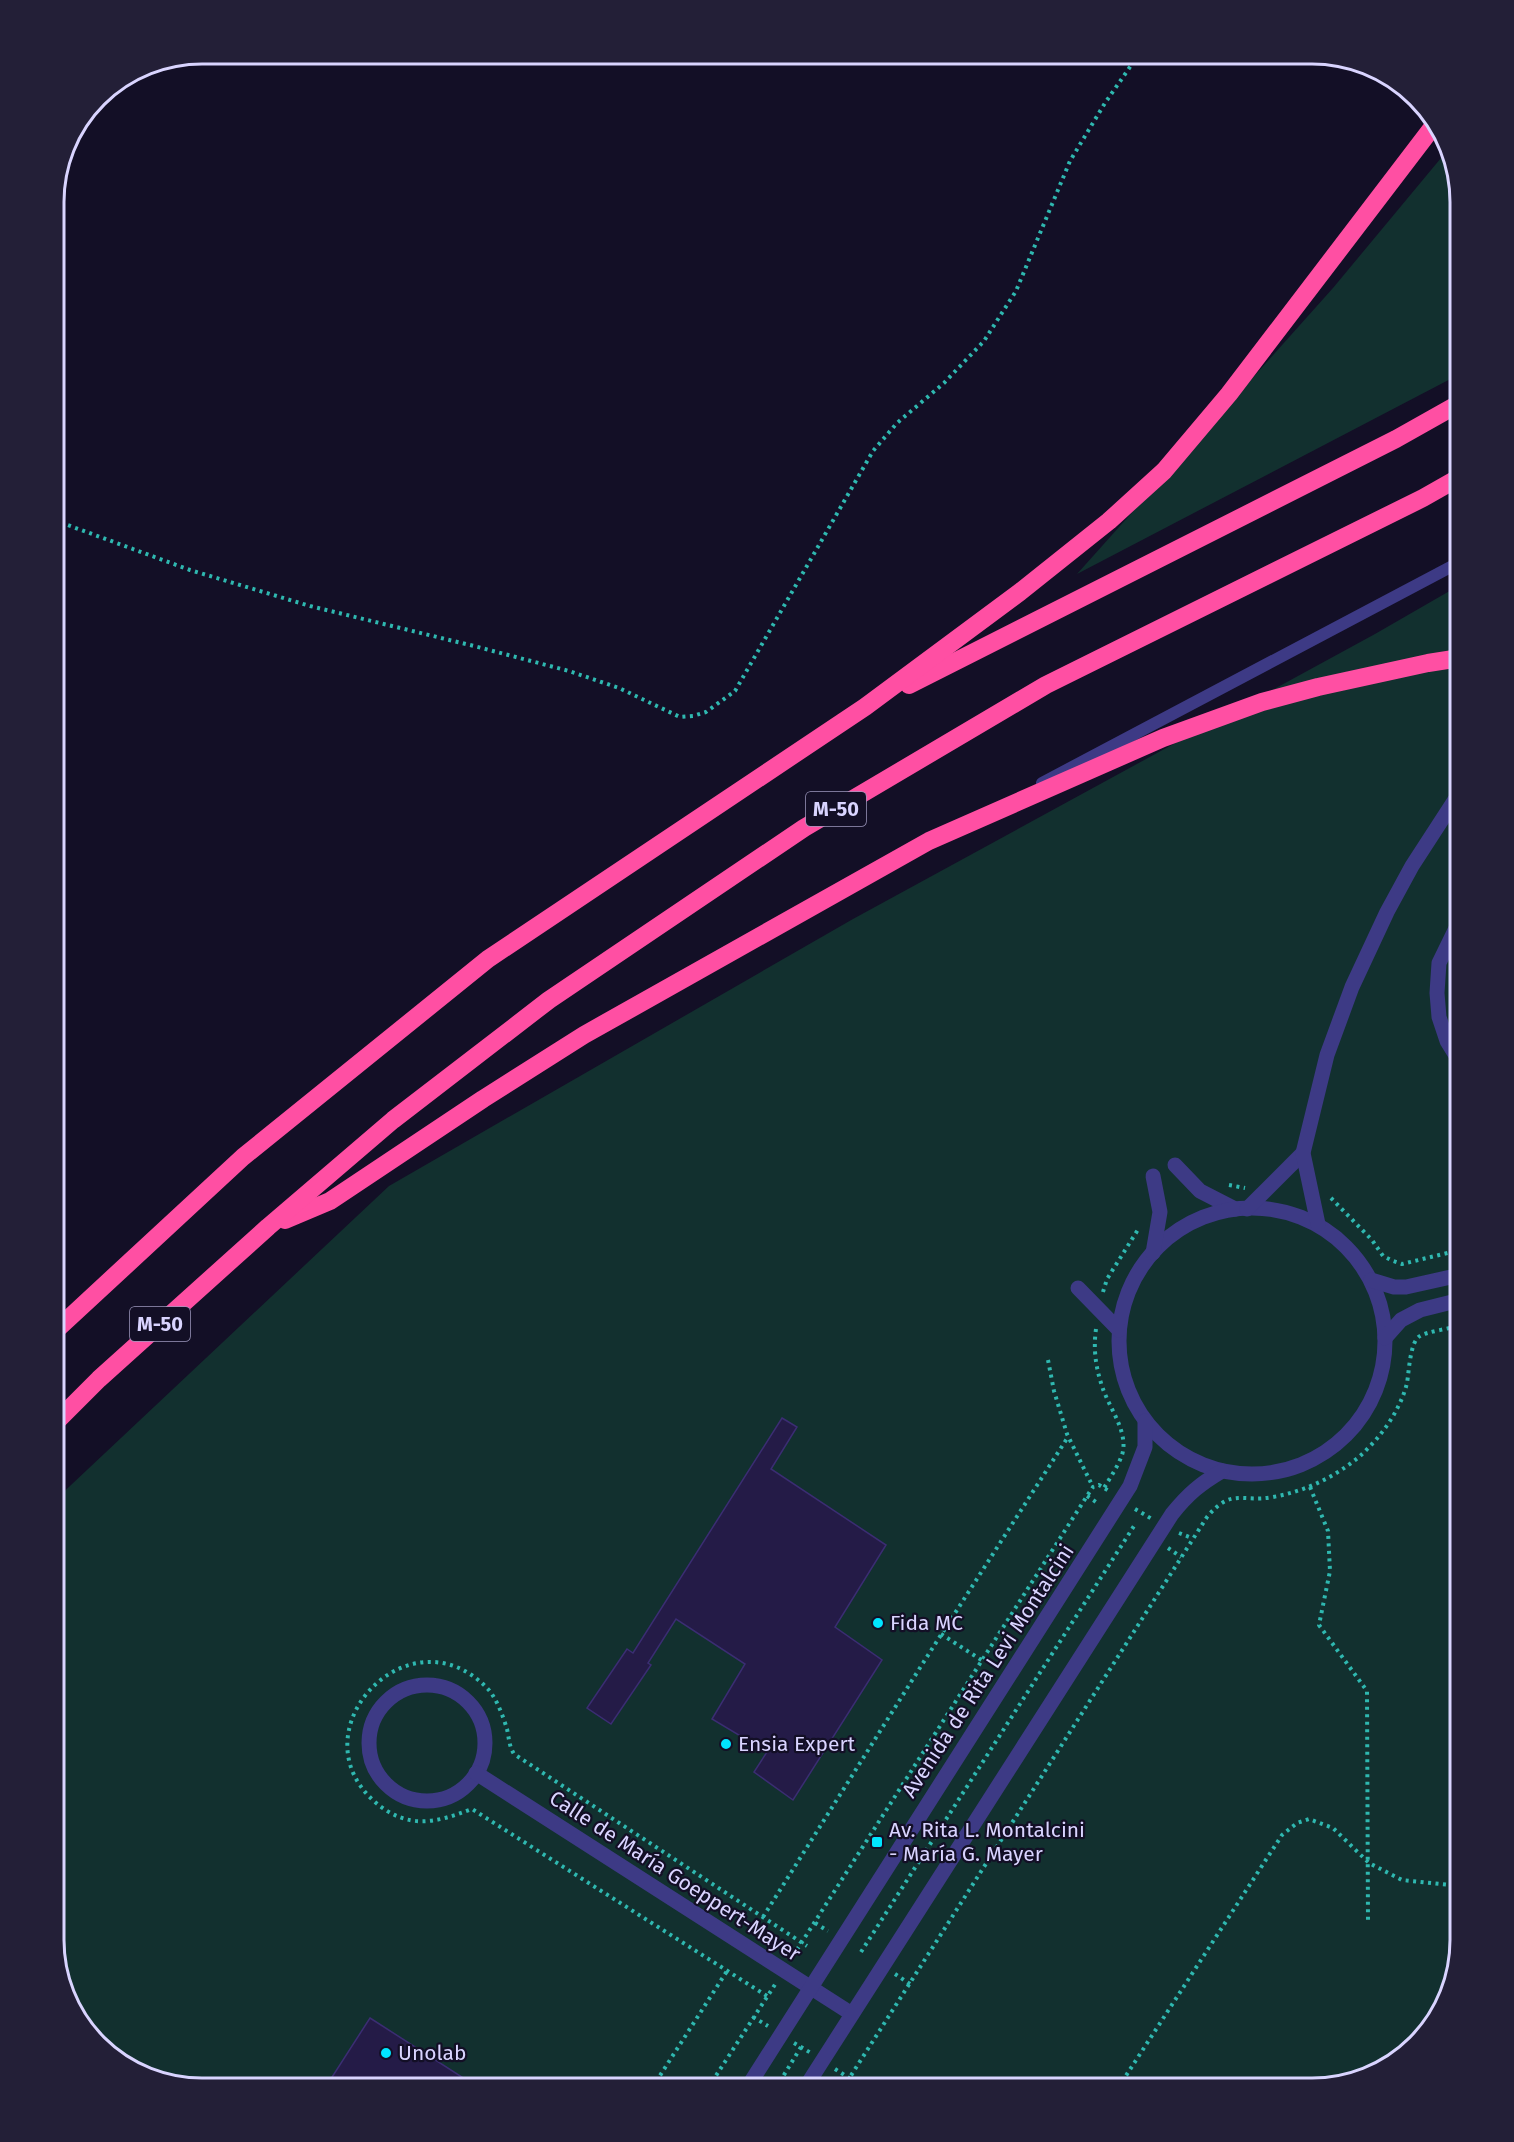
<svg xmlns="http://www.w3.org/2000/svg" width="1514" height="2142" font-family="'Fira Sans',sans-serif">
  <rect width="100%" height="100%" fill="#130f26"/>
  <g fill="#12302f">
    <polygon points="1446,152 1460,203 1460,374 1077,574 1333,288"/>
    <polygon points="1460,585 1460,1939 1440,2014 1386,2068 1311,2088 194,2088 128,2068 74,2014 54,1939 54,1501 389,1186 853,919 1375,634"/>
  </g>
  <g fill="#241b47" stroke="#3b2d73" stroke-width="1.5">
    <polygon points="782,1418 797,1427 771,1469 886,1545 835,1627 882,1660 793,1800 754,1772 767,1752 712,1719 745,1664 676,1619 648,1663 651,1665 611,1724 587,1708 627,1649 633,1653"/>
    <polygon points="370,2018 479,2088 325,2088"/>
  </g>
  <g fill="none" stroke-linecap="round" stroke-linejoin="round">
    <g stroke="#2fb8b0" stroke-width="4" stroke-dasharray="3 4.5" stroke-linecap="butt">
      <polyline points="54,520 190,570 310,606 474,646 569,671 619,688 680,717 693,716 706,712 735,691 873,451 897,423 944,383 984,341 1016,291 1070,161 1105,103 1139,54"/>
      <polyline points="1229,1185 1245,1188"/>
      <polyline points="1331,1198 1372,1240 1383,1256 1393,1261 1402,1264 1460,1250"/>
      <polyline points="1103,1292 1107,1279 1139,1228"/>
      <path d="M1096 1329C1093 1350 1096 1369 1103 1389 1110 1409 1129 1433 1122 1455 1118 1466 1110 1478 1104 1488"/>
      <polyline points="1048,1360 1054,1391 1067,1434 1093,1487"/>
      <polyline points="1310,1487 1328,1531 1330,1571 1319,1625 1367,1691 1368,1922"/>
      <polyline points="1087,1496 1099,1504"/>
      <polyline points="1135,1509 1152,1519"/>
      <polyline points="1179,1533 1192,1538"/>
      <polyline points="1168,1548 1181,1557"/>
      <polyline points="941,1634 983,1661"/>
      <polyline points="763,1917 923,1663 1068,1437"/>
      <polyline points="815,1923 828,1931"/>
      <polyline points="861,1952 1134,1526"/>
      <polyline points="793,1956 1087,1496 1093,1487 1099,1485 1109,1491"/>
      <polyline points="895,1974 910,1984"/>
      <path d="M767 1996 472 1809C435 1823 408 1830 375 1802 294 1731 409 1608 487 1688 496 1697 503 1716 507 1729 509 1738 509 1746 514 1754L807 1946"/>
      <polyline points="753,2017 768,2026"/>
      <polyline points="794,2043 811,2053"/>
      <polyline points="835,2069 849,2078"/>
      <polyline points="652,2088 727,1971"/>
      <polyline points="708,2088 776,1983"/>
      <polyline points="776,2088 801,2047"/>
      <path d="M843 2088 1207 1517C1232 1487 1242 1503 1273 1497 1306 1491 1335 1477 1360 1456 1381 1437 1400 1411 1407 1383 1409 1372 1410 1341 1420 1336 1426 1332 1451 1328 1460 1326"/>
      <polyline points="1118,2088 1282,1835 1297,1823 1309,1819 1333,1828 1369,1863 1402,1880 1460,1886"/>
    </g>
    <polyline stroke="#3d3a85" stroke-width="12" points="1042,783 1460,562"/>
    <g stroke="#3d3a85" stroke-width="15">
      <polyline points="1460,1062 1447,1041 1439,1017 1437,993 1439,963 1460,920"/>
      <polyline points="1175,1165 1200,1191 1235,1209"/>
      <circle cx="1252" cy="1341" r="133"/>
      <polyline points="1247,1209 1303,1153"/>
      <polyline points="1318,1224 1303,1153 1327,1055 1352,987 1387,912 1412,866 1460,792"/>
      <polyline points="1153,1253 1160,1212 1153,1176"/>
      <polyline points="1371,1280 1394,1287 1406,1287 1460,1275"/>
      <polyline points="1078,1288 1119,1330"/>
      <polyline points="1385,1338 1401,1320 1420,1310 1460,1300"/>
      <circle cx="427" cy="1743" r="58"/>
      <polyline points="476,1773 852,2014"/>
      <polyline points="747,2088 1130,1486 1145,1447 1145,1421"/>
      <path d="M805 2088 1172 1514C1188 1494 1200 1484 1222 1471"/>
    </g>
    <g stroke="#ff4fa3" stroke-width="18">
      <polyline points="909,685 1396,439 1460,403"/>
      <polyline points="285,1220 330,1201 483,1099 584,1035 929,841 1163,738 1262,702 1318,687 1428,663 1460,658"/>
      <polyline points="54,1332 243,1157 488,959 865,707 1020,592 1109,521 1164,471 1229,394 1435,124"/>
      <polyline points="54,1424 99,1379 268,1227 393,1120 549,1000 804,828 1046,685 1423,498 1460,477"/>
    </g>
  </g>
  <g fill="#00e5ff" stroke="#130f26" stroke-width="2">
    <circle cx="878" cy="1623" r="6"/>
    <circle cx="726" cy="1744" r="6"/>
    <rect x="871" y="1836" width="12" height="12" rx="3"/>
    <circle cx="386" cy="2053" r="6"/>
  </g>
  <g text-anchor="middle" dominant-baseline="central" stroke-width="4.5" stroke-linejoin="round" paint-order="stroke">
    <g fill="#130f26" stroke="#9e99be" stroke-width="1.5">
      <rect x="806" y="792" width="60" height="34" rx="4.5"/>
      <rect x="130" y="1307" width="60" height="34" rx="4.5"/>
    </g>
    <g font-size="20" font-weight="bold" fill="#d9d4ff">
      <text x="836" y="809">M-50</text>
      <text x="160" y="1324">M-50</text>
    </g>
    <g font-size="21" fill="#d9d4ff" stroke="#130f26" text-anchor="start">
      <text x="890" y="1623">Fida MC</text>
      <text x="738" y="1744">Ensia Expert</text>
      <text x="889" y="1830">Av. Rita L. Montalcini<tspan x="889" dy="24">- María G. Mayer</tspan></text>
      <text x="398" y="2053">Unolab</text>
    </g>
    <g font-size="21" fill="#d9d4ff" stroke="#130f26">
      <text transform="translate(988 1671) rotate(-57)">Avenida de Rita Levi Montalcini</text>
      <text transform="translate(675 1876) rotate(33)">Calle de María Goeppert-Mayer</text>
    </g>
  </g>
  <path d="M0 0H1514V2142H0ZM202 64H1312A138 138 0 0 1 1450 202V1940A138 138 0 0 1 1312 2078H202A138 138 0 0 1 64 1940V202A138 138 0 0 1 202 64Z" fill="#231f37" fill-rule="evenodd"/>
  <path fill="none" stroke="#d9d4ff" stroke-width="3" d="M202 64H1312A138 138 0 0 1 1450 202V1940A138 138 0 0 1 1312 2078H202A138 138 0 0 1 64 1940V202A138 138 0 0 1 202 64Z"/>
</svg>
